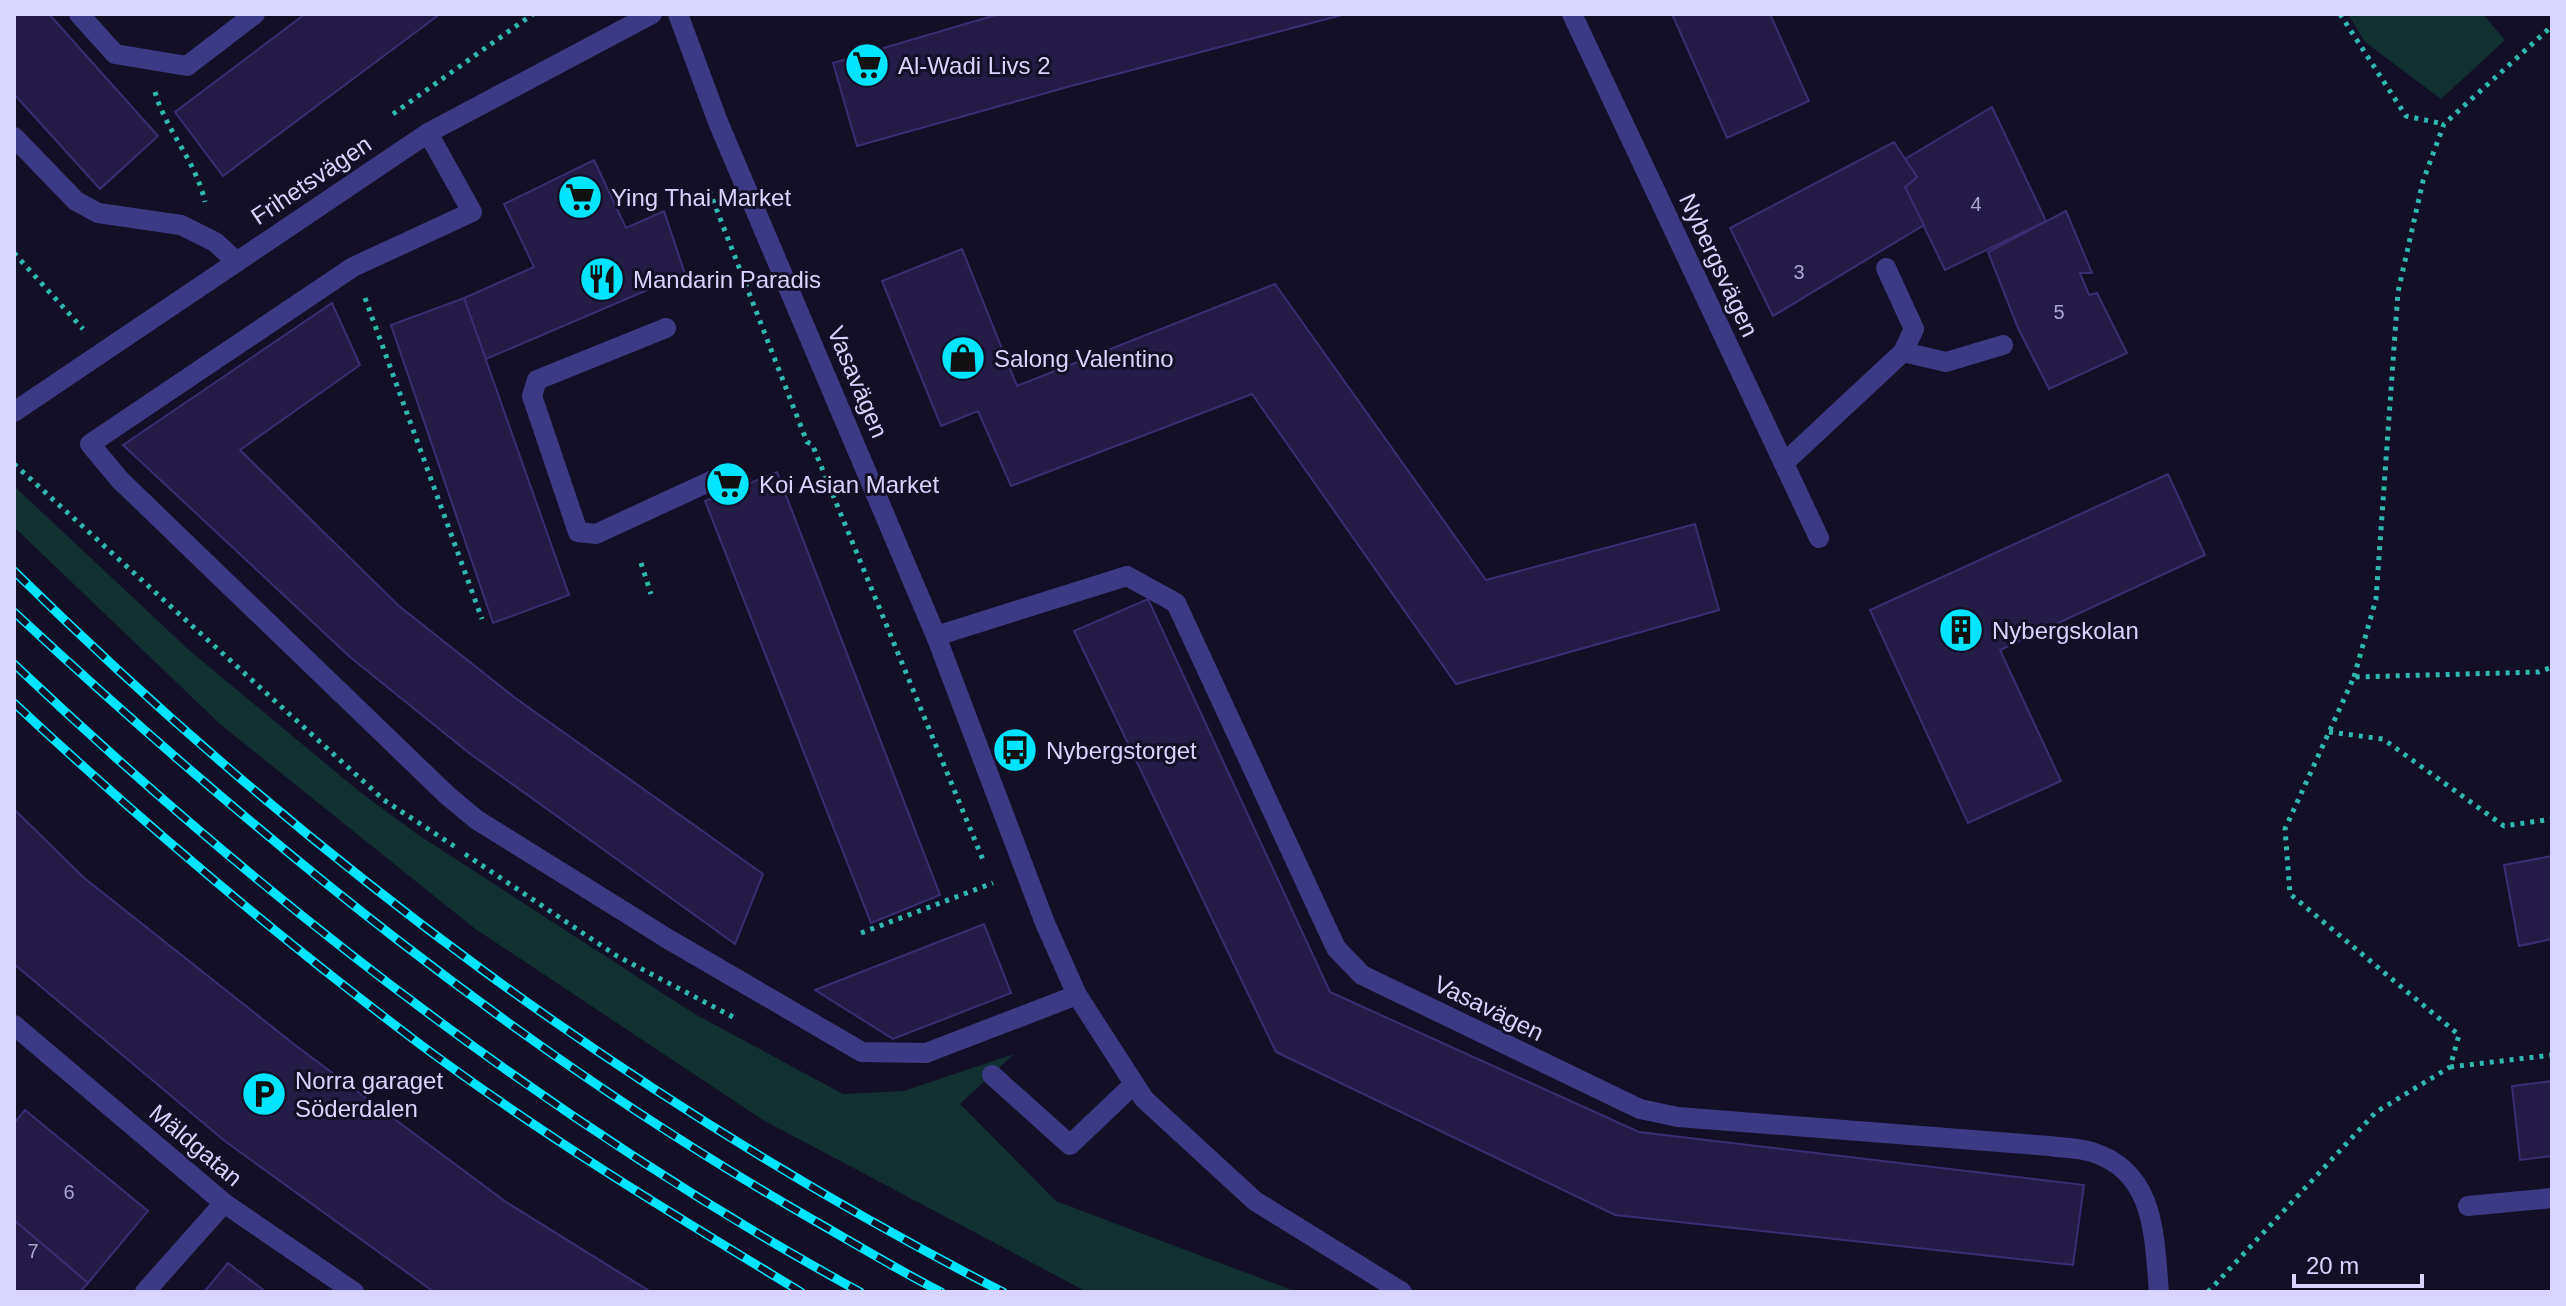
<svg xmlns="http://www.w3.org/2000/svg" width="2566" height="1306" font-family="Helvetica,sans-serif">
  <rect width="100%" height="100%" fill="#130f26"/>
  <g fill="#12302f">
    <polygon points="2348,14 2483,14 2505,40 2441,99 2365,42"/>
    <polygon points="14,486 189,650 360,792 417,834 693,1013 843,1094 904,1091 1014,1054 960,1104 1056,1201 1297,1292 1087,1292 763,1120 474,928 220,724 14,527"/>
  </g>
  <g fill="#241b47" stroke="#3b2d73" stroke-width="2">
    <polygon points="14,14 49,14 158,136 100,189 14,94"/>
    <polygon points="305,14 440,14 223,176 175,112"/>
    <polygon points="999,14 1346,14 1071,86 857,146 833,63"/>
    <polygon points="1672,14 1770,14 1809,101 1727,138"/>
    <polygon points="1992,107 2046,221 1945,270 1905,187 1917,177 1905,159"/>
    <polygon points="1894,142 1917,177 1905,187 1924,225 1773,316 1730,228"/>
    <polygon points="594,160 626,228 664,211 685,274 486,359 464,298 534,267 504,204"/>
    <polygon points="2066,211 2092,273 2080,273 2089,295 2097,293 2127,353 2049,389 2018,328 1988,252"/>
    <polygon points="962,249 1017,386 1275,284 1486,580 1695,524 1719,610 1456,684 1252,394 1011,486 978,411 941,426 882,281"/>
    <polygon points="464,298 569,595 493,623 391,325"/>
    <polygon points="332,303 360,365 240,450 399,606 514,697 763,874 735,944 469,753 350,657 123,445"/>
    <polygon points="777,472 940,895 871,923 705,501"/>
    <polygon points="2168,474 2205,555 2000,650 2061,781 1968,823 1870,610"/>
    <polygon points="1148,599 1330,992 1639,1132 2084,1185 2073,1265 1615,1215 1276,1052 1074,631"/>
    <polygon points="14,809 83,877 295,1045 506,1202 651,1292 434,1292 226,1142 14,964"/>
    <polygon points="2552,856 2552,939 2519,946 2504,865"/>
    <polygon points="984,924 1011,993 893,1039 815,990"/>
    <polygon points="2552,1081 2552,1156 2520,1160 2512,1086"/>
    <polygon points="25,1110 148,1211 88,1283 14,1220 14,1123"/>
    <polygon points="14,1220 88,1283 80,1292 14,1292"/>
    <polygon points="228,1263 266,1292 204,1292"/>
  </g>
  <g fill="none" stroke-linecap="round" stroke-linejoin="round">
    <g stroke="#2fb8b0" stroke-width="5" stroke-dasharray="4 6" stroke-linecap="butt">
      <polyline points="2340,14 2406,116 2444,124"/>
      <path d="M155 92C166 131 196 161 205 202"/>
      <polyline points="393,114 533,14"/>
      <polyline points="709,190 807,442 812,444 983,860"/>
      <polyline points="14,253 83,329"/>
      <polyline points="365,298 482,619"/>
      <polyline points="14,464 384,800 457,848"/>
      <polyline points="641,563 651,594"/>
      <polyline points="2354,677 2376,599 2398,292 2423,181 2444,124 2552,26"/>
      <polyline points="2329,732 2383,739 2504,826 2552,819"/>
      <polyline points="465,854 617,956 733,1017"/>
      <polyline points="861,933 993,883"/>
      <polyline points="2450,1067 2552,1055"/>
      <polyline points="2208,1292 2376,1112 2450,1067 2459,1035 2290,894 2285,829 2354,677 2539,672 2552,667"/>
    </g>
    <g stroke="#3d3a85" stroke-width="20">
      <polyline points="79,14 115,54 187,66 255,14"/>
      <polyline points="678,14 718,122 936,636 1045,923 1077,995 1144,1099 1255,1201 1402,1292"/>
      <polyline points="1572,14 1819,538"/>
      <polyline points="428,133 472,212 353,267 90,444 120,480 448,796 477,820 668,939 862,1052 926,1053 1077,995"/>
      <polyline points="14,137 76,201 98,213 181,225 215,242 237,262"/>
      <polyline points="1886,268 1914,329 1903,352"/>
      <polyline points="666,328 537,380 532,396 578,532 596,534 726,474"/>
      <polyline points="14,412 428,133 652,14"/>
      <polyline points="1784,463 1903,352 1946,362 2003,345"/>
      <path d="M936 636 1127 576 1176 603 1336 948 1362 975 1640 1109 1678 1117 2049 1146C2063 1148 2079 1148 2092 1152 2156 1172 2154 1237 2159 1292"/>
      <polyline points="14,1025 224,1203 354,1292"/>
      <polyline points="992,1075 1070,1145 1134,1084"/>
      <polyline points="2468,1206 2552,1198"/>
      <polyline points="145,1292 224,1203"/>
    </g>
    <g stroke="#00e5ff" stroke-width="9">
      <g id="rail">
        <path d="M14 571C306 858 638 1105 1003 1292"/>
        <path d="M14 612C261 841 521 1053 815 1221 857 1245 898 1270 941 1292"/>
        <path d="M14 664C270 906 551 1122 860 1292"/>
        <path d="M14 703C144 824 279 938 421 1045 542 1135 672 1214 801 1292"/>
      </g>
    </g>
    <use href="#rail" stroke="#130f26" stroke-width="6" stroke-dasharray="18" stroke-linecap="butt"/>
  </g>
  <defs>
    <g id="supermarket-disc" transform="scale(2.3)"><circle r="9.5" fill="#00e5ff" stroke="#130f26"/><path d="M-6-5.5h2.5l.6 2H6L4.5 2H-2.5L-4.4-4H-6ZM-1.5 3.2a1.3 1.3 0 1 0 .1 0ZM3 3.2a1.3 1.3 0 1 0 .1 0Z" fill="#111"/></g>
    <g id="restaurant-disc" transform="scale(2.3)"><circle r="9.5" fill="#00e5ff" stroke="#130f26"/><path d="M-5-6h1v4h1v-4h1v4h1v-4h1v5L-1.5 .5V6h-2V.5L-5-1ZM5-6V6H3V1.5H1.5Q1.5-4 5-6Z" fill="#111"/></g>
    <g id="shop-disc" transform="scale(2.3)"><circle r="9.5" fill="#00e5ff" stroke="#130f26"/><path d="M-5-2.5h2.3a2.7 3.5 0 0 1 5.4 0H5L5.5 6h-11ZM-1.5-2.5h3a1.5 2.3 0 0 0-3 0Z" fill="#111"/></g>
    <g id="building-disc" transform="scale(2.3)"><circle r="9.5" fill="#00e5ff" stroke="#130f26"/><path d="M-4-6H4V6H1V3H-1V6H-4ZM-2.5-4.3h1.7v1.8h-1.7ZM.8-4.3h1.7v1.8H.8ZM-2.5-1h1.7V.8h-1.7ZM.8-1h1.7V.8H.8Z" fill="#111"/></g>
    <g id="bus-disc" transform="scale(2.3)"><circle r="9.5" fill="#00e5ff" stroke="#130f26"/><path d="M-5-6H5V4H4V6H2V4H-2V6H-4V4H-5ZM-3.5-4V0h7V-4ZM-3.5 1.2v1.5H-2V1.2ZM2 1.2v1.5H3.5V1.2Z" fill="#111"/></g>
    <g id="parking-disc" transform="scale(2.3)"><circle r="9.5" fill="#00e5ff" stroke="#130f26"/><path d="M-3.5-5.5H1a3.5 3.5 0 0 1 0 7H-1V5.5H-3.5ZM-1-3.4V-.6H.8a1.4 1.4 0 0 0 0-2.8Z" fill="#111"/></g>
  </defs>
  <g fill-rule="evenodd">
    <use href="#supermarket-disc" x="867" y="65"/>
    <use href="#supermarket-disc" x="580" y="197"/>
    <use href="#restaurant-disc" x="602" y="279"/>
    <use href="#shop-disc" x="963" y="358"/>
    <use href="#supermarket-disc" x="728" y="484"/>
    <use href="#building-disc" x="1961" y="630"/>
    <use href="#bus-disc" x="1015" y="750"/>
    <use href="#parking-disc" x="264" y="1094"/>
  </g>
  <g text-anchor="middle" dominant-baseline="central" stroke-width="6" stroke-linejoin="round" paint-order="stroke">
    <g font-size="20" fill="#aca6d1">
      <text x="1976" y="204">4</text>
      <text x="1799" y="272">3</text>
      <text x="2059" y="312">5</text>
      <text x="69" y="1192">6</text>
      <text x="33" y="1251">7</text>
    </g>
    <g font-size="24" fill="#d9d4ff" stroke="#130f26" text-anchor="start">
      <text x="898" y="65">Al-Wadi Livs 2</text>
      <text x="611" y="197">Ying Thai Market</text>
      <text x="633" y="279">Mandarin Paradis</text>
      <text x="994" y="358">Salong Valentino</text>
      <text x="759" y="484">Koi Asian Market</text>
      <text x="1992" y="630">Nybergskolan</text>
      <text x="1046" y="750">Nybergstorget</text>
      <text x="295" y="1080">Norra garaget<tspan x="295" dy="28">Söderdalen</tspan></text>
    </g>
    <g font-size="24" fill="#d9d4ff" stroke="#130f26">
      <text transform="translate(311 180) rotate(-34)">Frihetsvägen</text>
      <text transform="translate(1719 265) rotate(65)">Nybergsvägen</text>
      <text transform="translate(858 382) rotate(67)">Vasavägen</text>
      <text transform="translate(1489 1008) rotate(26)">Vasavägen</text>
      <text transform="translate(196 1145) rotate(40)">Mäldgatan</text>
    </g>
  </g>
  <rect width="2566" height="1306" fill="none" stroke="#d9d4ff" stroke-width="32"/>
  <path d="M2294 1274v12h128v-12" fill="none" stroke="#d9d4ff" stroke-width="4"/>
  <text x="2306" y="1274" font-size="24" fill="#d9d4ff" stroke="#130f26" stroke-width="6" paint-order="stroke">20 m</text>
</svg>
